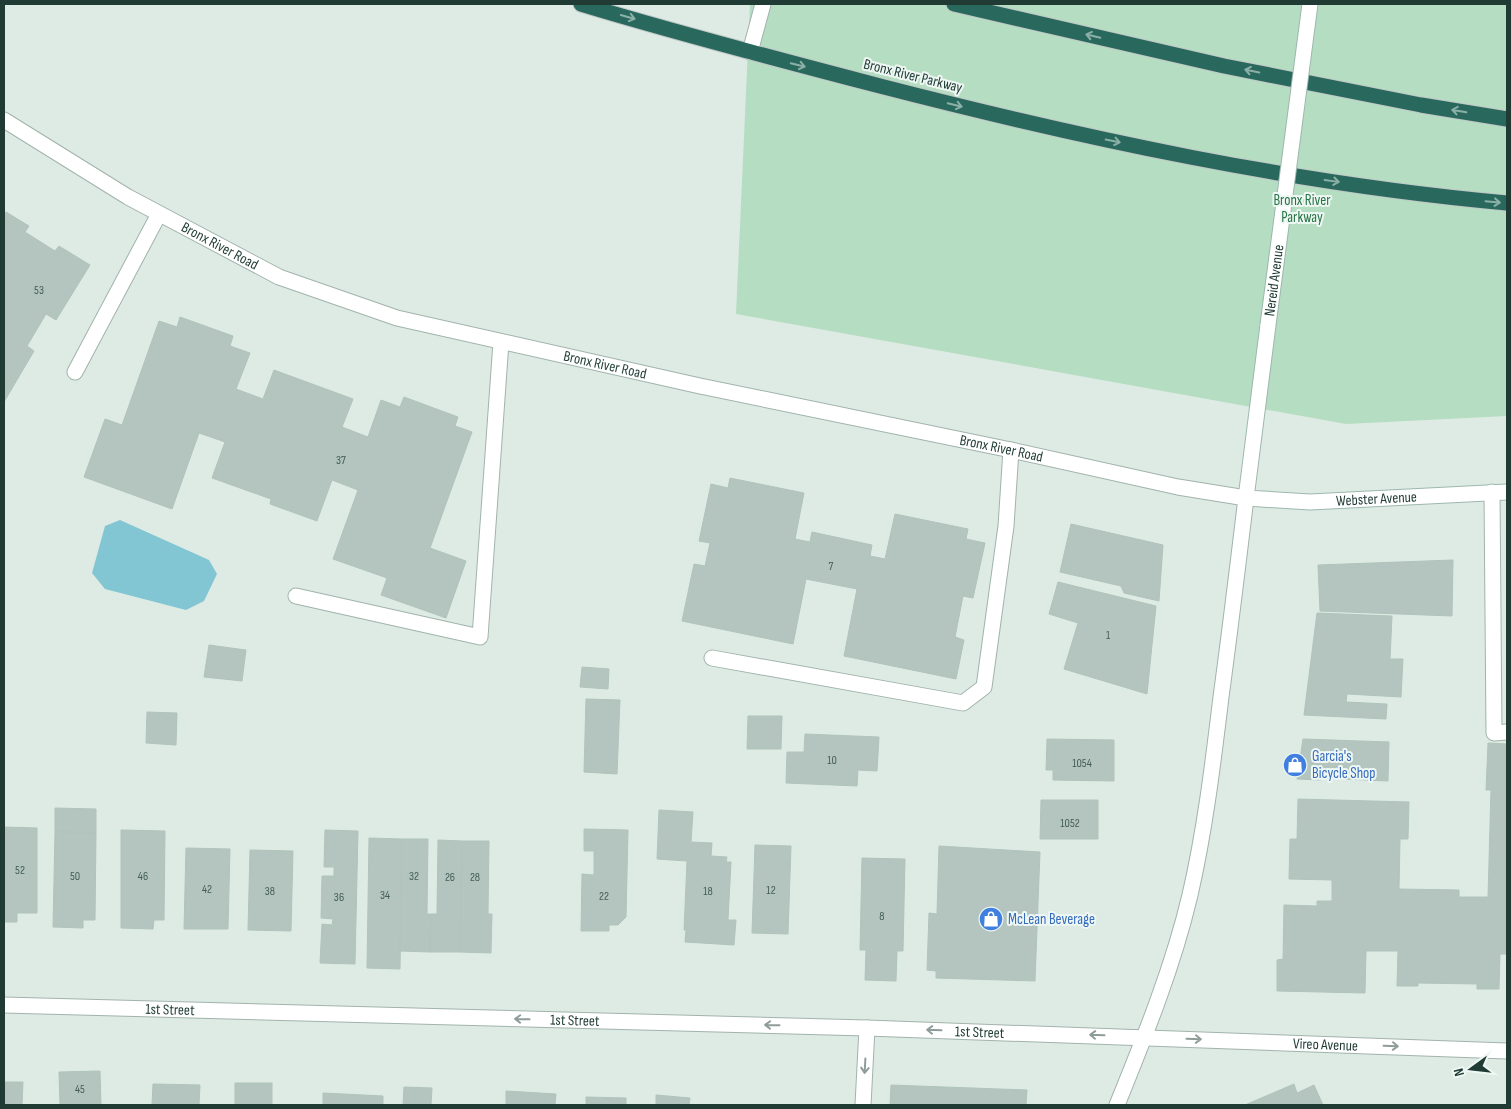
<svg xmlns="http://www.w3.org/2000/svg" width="1511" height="1109" font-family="'Sofia Sans Condensed',sans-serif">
  <rect width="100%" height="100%" fill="#deebe5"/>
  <polygon fill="#b5ddc1" points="750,4 1507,4 1507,416 1346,424 736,314"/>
  <polygon fill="#82c5d3" points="120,520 209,560 217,574 204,601 186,610 105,589 92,573 105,526"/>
  <g fill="#b3c5be" stroke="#b0c4bc">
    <polygon points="6,212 29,226 25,232 55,251 59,246 90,265 56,320 46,314 27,346 34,351 4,402 4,217"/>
    <polygon points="180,317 233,336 230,346 250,353 236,389 263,399 274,370 353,399 342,427 368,437 381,400 400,407 404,397 458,417 455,426 472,432 430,548 466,561 446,618 381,595 387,578 333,559 358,490 332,480 317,521 270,504 271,499 212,478 225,442 199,433 172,509 84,477 105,419 122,425 159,321 177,327"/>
    <polygon points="730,478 804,493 795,539 810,542 812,532 872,545 870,556 885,559 895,514 968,529 966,539 985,543 973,598 963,596 955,637 964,640 956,679 844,656 857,589 806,579 793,644 682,621 694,564 705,566 710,543 699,541 711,484 728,488"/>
    <polygon points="1071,524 1163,545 1159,601 1124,593 1121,586 1060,572"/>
    <polygon points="1453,560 1452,616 1320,611 1318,565"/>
    <polygon points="1058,582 1156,606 1147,694 1064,669 1078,623 1049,614"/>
    <polygon points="1317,613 1392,616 1390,659 1403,659 1401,697 1347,694 1346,702 1387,704 1386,719 1304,715"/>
    <polygon points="209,645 246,650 242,681 204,677"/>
    <polygon points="582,667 609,669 608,689 580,687"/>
    <polygon points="586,699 620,700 617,774 584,772"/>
    <polygon points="147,712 177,713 176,745 146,743"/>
    <polygon points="748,716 782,716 781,749 747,749"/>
    <polygon points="805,734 879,737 877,771 858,770 857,786 786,783 787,752 804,752"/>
    <polygon points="1047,739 1114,740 1114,781 1053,780 1053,770 1046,770"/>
    <polygon points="1303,739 1389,742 1388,781 1321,778 1321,780 1297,779"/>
    <polygon points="1488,743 1507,744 1507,954 1500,954 1499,989 1477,989 1477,984 1418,983 1418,986 1397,986 1398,951 1366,951 1365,993 1277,991 1277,960 1283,959 1284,905 1317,906 1317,901 1332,901 1332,880 1289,879 1290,839 1297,839 1298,799 1409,802 1408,839 1400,839 1399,889 1459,890 1459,897 1488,897 1491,790 1486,790"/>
    <polygon points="1041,800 1098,800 1098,839 1040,839"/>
    <polygon points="55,808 96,809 96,833 55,832"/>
    <polygon points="659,810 693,812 691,842 712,843 711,856 727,857 726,862 731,862 728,920 736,920 734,945 685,942 686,930 684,930 687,861 657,859"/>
    <polygon points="4,827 37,828 37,913 17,913 17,922 4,922"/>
    <polygon points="584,829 628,830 626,917 618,925 609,925 609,931 581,931 582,874 594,875 594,851 584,851"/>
    <polygon points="121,830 165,831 164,920 154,920 153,929 121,928"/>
    <polygon points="325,830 358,831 355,964 320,963 322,924 332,925 333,919 321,918 322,876 334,876 334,867 324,867"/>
    <polygon points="55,832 96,833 95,920 83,920 83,928 53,927"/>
    <polygon points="369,838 402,839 400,969 367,968"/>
    <polygon points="402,839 428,839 427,914 431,914 430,952 400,951"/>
    <polygon points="438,840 462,841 460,952 430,952 431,914 437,914"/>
    <polygon points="462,841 489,841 488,914 492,914 491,953 460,952"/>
    <polygon points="755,845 791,846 788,934 752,933"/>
    <polygon points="939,846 1040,852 1035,981 936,978 936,971 927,970 929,913 937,914"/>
    <polygon points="186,848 230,849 228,929 184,929"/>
    <polygon points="250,850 293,851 291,931 248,930"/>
    <polygon points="862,858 905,859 903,951 897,951 896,981 865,980 866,950 860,950"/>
    <polygon points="100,1071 101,1105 60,1105 59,1072"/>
    <polygon points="4,1082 23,1082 22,1105 4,1105"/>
    <rect x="235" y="1083" width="37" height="22"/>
    <polygon points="153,1084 200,1085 199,1105 152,1105"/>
    <polygon points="1294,1084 1297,1093 1314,1085 1323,1105 1245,1105"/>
    <polygon points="891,1085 1027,1090 1026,1105 890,1105"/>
    <polygon points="404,1087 432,1088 431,1105 403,1105"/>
    <polygon points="506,1091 556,1094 555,1105 506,1105"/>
    <polygon points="323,1093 383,1096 383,1105 323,1105"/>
    <polygon points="656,1095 690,1098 689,1105 656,1105"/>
    <polygon points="586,1097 626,1098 626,1105 586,1105"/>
  </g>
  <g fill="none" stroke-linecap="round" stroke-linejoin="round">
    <g stroke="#a1b3ac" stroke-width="17">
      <g id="service">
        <polyline points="750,52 763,4"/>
        <polyline points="75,372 159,214"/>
        <polyline points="1492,492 1494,733 1507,732"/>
        <polyline points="296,596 480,637 501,342"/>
        <polyline points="712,658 963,703 984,687 1006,526 1011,450"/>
        <polyline points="863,1105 867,1028"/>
      </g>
    </g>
    <g stroke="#a1b3ac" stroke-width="17">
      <g id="minor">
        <path id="s1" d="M4 1005 867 1028 1507 1051"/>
      </g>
    </g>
    <g stroke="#a1b3ac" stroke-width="17">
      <g id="tertiary">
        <path id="s2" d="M4 120 128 197 279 277 397 318 700 386 1011 450 1178 487 1246 498C1238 564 1230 631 1221 697 1213 763 1205 830 1190 895 1173 967 1145 1036 1117 1105"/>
      </g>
    </g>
    <g stroke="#9db7ae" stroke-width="17">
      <g id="secondary">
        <path id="s3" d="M1268 325 1246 498 1310 502 1507 492"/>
      </g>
    </g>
    <g stroke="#c0c8c6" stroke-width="17">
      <g id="motorway">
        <path d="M581 4C680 34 780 60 880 86 1086 139 1295 184 1507 203"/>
        <polyline points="954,4 1224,66 1421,105 1507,119"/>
      </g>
    </g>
    <use href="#service" stroke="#fff" stroke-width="15"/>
    <use href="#minor" stroke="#fff" stroke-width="15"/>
    <use href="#tertiary" stroke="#fff" stroke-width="15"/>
    <use href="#secondary" stroke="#fff" stroke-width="15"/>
    <use href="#motorway" stroke="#29685d" stroke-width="15"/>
    <g stroke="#9db7ae" stroke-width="17" stroke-linecap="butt">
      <g id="secondary-bridge">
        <path id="s4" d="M1268 325 1310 4"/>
      </g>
    </g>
    <use href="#secondary-bridge" stroke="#fff" stroke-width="15"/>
  </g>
  <defs><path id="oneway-shaft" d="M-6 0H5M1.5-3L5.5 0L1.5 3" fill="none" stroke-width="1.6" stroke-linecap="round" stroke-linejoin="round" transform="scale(1.25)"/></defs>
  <g stroke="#8cb0a8">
    <use href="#oneway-shaft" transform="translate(628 17) rotate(16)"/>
    <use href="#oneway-shaft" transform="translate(1093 36) rotate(-167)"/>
    <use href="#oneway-shaft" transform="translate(798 65) rotate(14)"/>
    <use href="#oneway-shaft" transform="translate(1252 71) rotate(-168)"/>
    <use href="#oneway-shaft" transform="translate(955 105) rotate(14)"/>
    <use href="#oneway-shaft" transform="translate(1459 111) rotate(-170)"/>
    <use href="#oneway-shaft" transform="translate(1113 141) rotate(11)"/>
    <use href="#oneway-shaft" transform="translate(1332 181) rotate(8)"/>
    <use href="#oneway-shaft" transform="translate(1493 202) rotate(5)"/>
  </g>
  <g stroke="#8f9d9a">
    <use href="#oneway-shaft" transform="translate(522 1019) rotate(-179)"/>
    <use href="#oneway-shaft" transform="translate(772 1025) rotate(-179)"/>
    <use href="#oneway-shaft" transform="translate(934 1030) rotate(-178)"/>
    <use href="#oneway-shaft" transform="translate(1097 1035) rotate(-178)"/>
    <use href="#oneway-shaft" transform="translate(1194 1039) rotate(2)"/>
    <use href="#oneway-shaft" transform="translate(1391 1046) rotate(2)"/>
    <use href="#oneway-shaft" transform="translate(865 1066) rotate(93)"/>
  </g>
  <defs>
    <g id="shop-disc" transform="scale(1.25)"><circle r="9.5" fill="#3f7fe0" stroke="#eef7f3"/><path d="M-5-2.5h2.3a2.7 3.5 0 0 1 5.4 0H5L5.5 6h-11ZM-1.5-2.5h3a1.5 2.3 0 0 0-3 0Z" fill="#fff"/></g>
  </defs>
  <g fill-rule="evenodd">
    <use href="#shop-disc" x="1295" y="765"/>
    <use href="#shop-disc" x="991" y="919"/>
  </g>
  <g text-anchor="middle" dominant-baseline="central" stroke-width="4" stroke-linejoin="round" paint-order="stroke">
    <g font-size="12" fill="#445e56">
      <text x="39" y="290">53</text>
      <text x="341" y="460">37</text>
      <text x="831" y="566">7</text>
      <text x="1108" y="635">1</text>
      <text x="832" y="760">10</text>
      <text x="1082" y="763">1054</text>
      <text x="1070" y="823">1052</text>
      <text x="20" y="870">52</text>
      <text x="75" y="876">50</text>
      <text x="143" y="876">46</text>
      <text x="414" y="876">32</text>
      <text x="450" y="877">26</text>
      <text x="475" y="877">28</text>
      <text x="207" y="889">42</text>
      <text x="771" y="890">12</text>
      <text x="270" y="891">38</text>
      <text x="708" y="891">18</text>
      <text x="385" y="895">34</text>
      <text x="604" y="896">22</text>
      <text x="339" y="897">36</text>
      <text x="882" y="916">8</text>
      <text x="80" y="1089">45</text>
    </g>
    <g font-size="15" fill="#1f3b34" stroke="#eef7f3">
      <text transform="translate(913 76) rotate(14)">Bronx River Parkway</text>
      <text stroke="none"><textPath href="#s2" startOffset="250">Bronx River Road</textPath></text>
      <text stroke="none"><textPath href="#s4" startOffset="45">Nereid Avenue</textPath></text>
      <text stroke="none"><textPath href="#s2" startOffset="655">Bronx River Road</textPath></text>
      <text stroke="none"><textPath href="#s2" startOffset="1060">Bronx River Road</textPath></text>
      <text stroke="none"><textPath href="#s3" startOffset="305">Webster Avenue</textPath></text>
      <text stroke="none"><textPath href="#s1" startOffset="166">1st Street</textPath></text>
      <text stroke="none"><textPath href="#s1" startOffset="571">1st Street</textPath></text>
      <text stroke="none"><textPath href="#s1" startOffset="976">1st Street</textPath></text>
      <text stroke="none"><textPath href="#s1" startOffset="1322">Vireo Avenue</textPath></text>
    </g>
    <g font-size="15" fill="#277446" stroke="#eef7f3">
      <text x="1302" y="200">Bronx River<tspan x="1302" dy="17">Parkway</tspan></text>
    </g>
    <g font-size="15" fill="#366cbe" stroke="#eef7f3" text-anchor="start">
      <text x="1312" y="756">Garcia's<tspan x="1312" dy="17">Bicycle Shop</tspan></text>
      <text x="1008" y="919">McLean Beverage</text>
    </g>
  </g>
  <rect width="1511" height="1109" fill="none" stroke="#1f3b34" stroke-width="10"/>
  <g transform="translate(1471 1069) rotate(255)" stroke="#eef7f3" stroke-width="4" paint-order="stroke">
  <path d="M0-4L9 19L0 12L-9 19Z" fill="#1f3b34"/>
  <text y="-8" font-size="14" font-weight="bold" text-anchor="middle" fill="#1f3b34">N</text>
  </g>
</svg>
